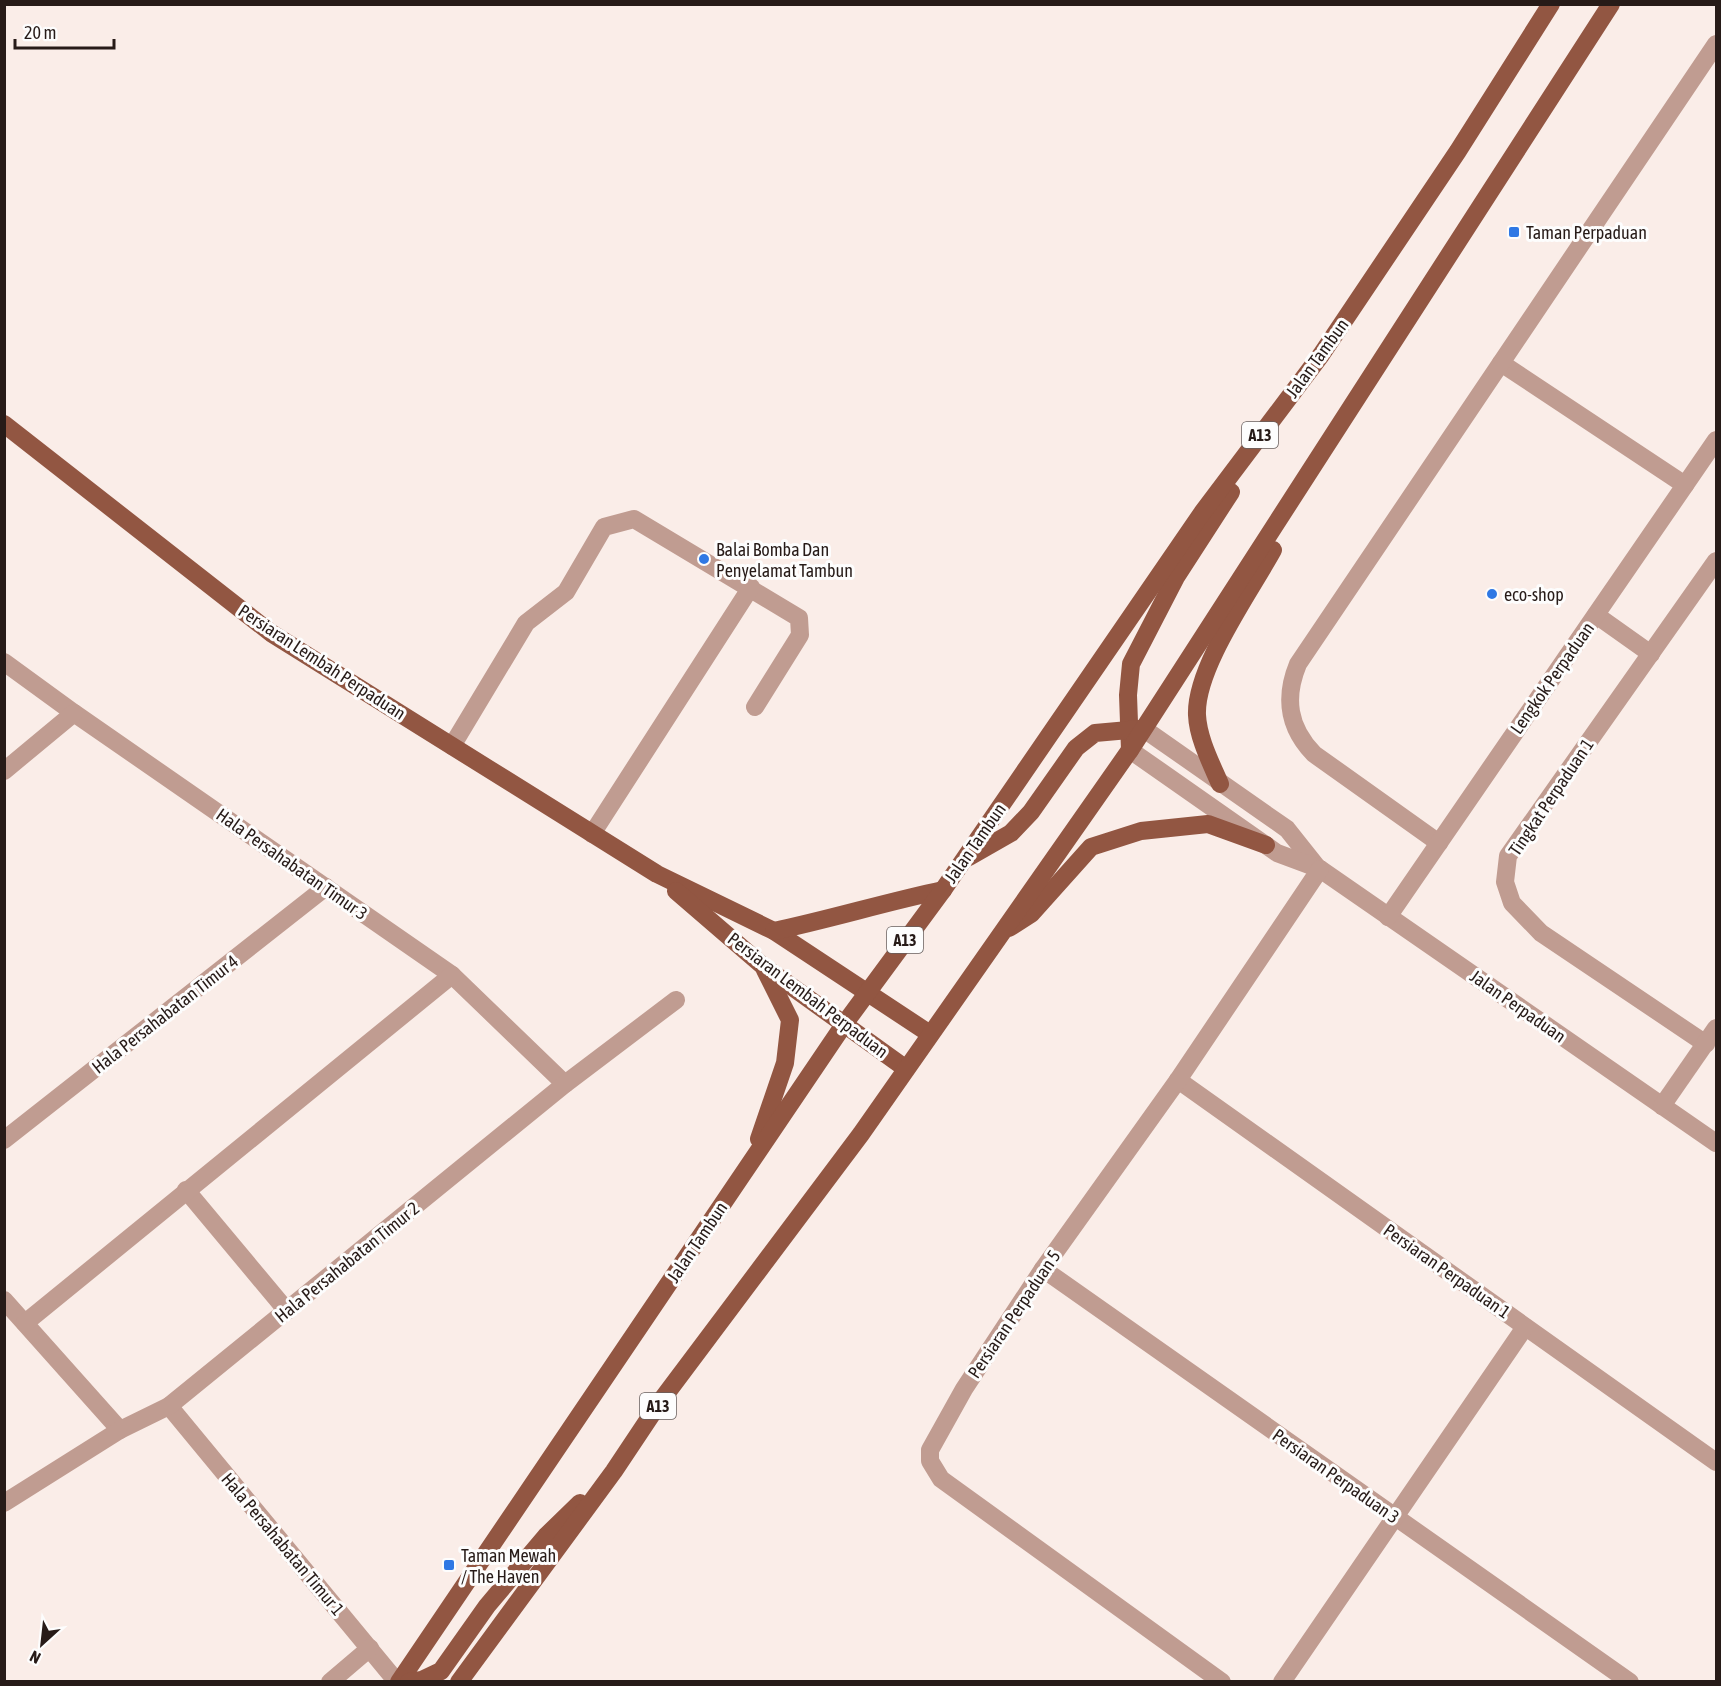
<svg xmlns="http://www.w3.org/2000/svg" width="1721" height="1686" font-family="'Asap Condensed',sans-serif">
  <rect width="100%" height="100%" fill="#faede8"/>
  <g fill="none" stroke-linecap="round" stroke-linejoin="round">
    <g stroke="#c09c91" stroke-width="18">
      <polyline points="1501,363 1685,485"/>
      <polyline points="1596,615 1651,654"/>
      <polyline points="4,662 74,713 452,975 565,1084"/>
      <polyline points="1144,729 1287,829 1318,868"/>
      <polyline points="452,746 526,623 566,592 604,527 634,519 799,618 800,635 755,707"/>
      <polyline points="1130,750 1277,853 1320,869 1716,1143"/>
      <polyline points="4,771 74,713"/>
      <polyline points="592,834 751,587"/>
      <path d="M1439 843 1314 754C1288 727 1284 698 1298 664L1716 44"/>
      <polyline points="1388,917 1716,440"/>
      <polyline points="1706,1044 1541,933 1512,903 1505,882 1508,856 1716,561"/>
      <polyline points="1178,1080 1716,1462"/>
      <polyline points="1662,1106 1716,1028"/>
      <polyline points="4,1140 326,887"/>
      <polyline points="186,1190 287,1311"/>
      <polyline points="1043,1269 1630,1682"/>
      <polyline points="4,1300 120,1430"/>
      <polyline points="25,1323 452,975"/>
      <polyline points="169,1406 397,1682"/>
      <polyline points="4,1503 120,1430 169,1406 565,1084 676,1000"/>
      <polyline points="330,1682 370,1648"/>
      <polyline points="1222,1682 941,1479 930,1461 930,1450 964,1389 1043,1269 1178,1080 1320,869"/>
      <polyline points="1282,1682 1525,1327"/>
    </g>
    <g stroke="#925642" stroke-width="18">
      <polyline points="4,424 271,633 657,874 774,931 930,1034"/>
      <polyline points="1130,750 1128,695 1131,664 1176,577 1231,492"/>
      <path d="M1220 784C1211 763 1198 738 1197 715 1195 668 1250 592 1273 550"/>
      <polyline points="969,857 1011,833 1031,812 1076,748 1095,733 1140,729"/>
      <polyline points="676,891 763,966 905,1068"/>
      <polyline points="1009,928 1031,914 1091,847 1141,831 1208,824 1266,845"/>
      <path d="M774 931C831 919 886 902 943 890"/>
      <polyline points="759,1139 785,1063 790,1020 765,970"/>
      <polyline points="399,1682 845,1023 943,890 1202,513 1321,355 1458,151 1551,4"/>
      <polyline points="409,1682 422,1680 441,1671 487,1606 546,1536 580,1503"/>
      <polyline points="459,1682 614,1471 660,1402 861,1134 1130,750 1611,4"/>
    </g>
  </g>
  <g fill="#2f78e4" stroke="#fdfdfd" stroke-width="2">
    <rect x="1508" y="226" width="12" height="12" rx="3"/>
    <circle cx="704" cy="559" r="6"/>
    <circle cx="1492" cy="594" r="6"/>
    <rect x="443" y="1559" width="12" height="12" rx="3"/>
  </g>
  <g text-anchor="middle" dominant-baseline="central" stroke-width="6" stroke-linejoin="round" paint-order="stroke">
    <g fill="#fdfdfd" stroke="#675f5d" stroke-width="1.5">
      <rect x="1242" y="422" width="36" height="26" rx="4.5"/>
      <rect x="887" y="927" width="36" height="26" rx="4.5"/>
      <rect x="640" y="1393" width="36" height="26" rx="4.5"/>
    </g>
    <g font-size="16" font-weight="bold" fill="#271b18">
      <text x="1260" y="435">A13</text>
      <text x="905" y="940">A13</text>
      <text x="658" y="1406">A13</text>
    </g>
    <g font-size="18" fill="#271b18" stroke="#fdfdfd" text-anchor="start">
      <text x="1526" y="232">Taman Perpaduan</text>
      <text x="716" y="549">Balai Bomba Dan<tspan x="716" dy="21">Penyelamat Tambun</tspan></text>
      <text x="1504" y="594">eco-shop</text>
      <text x="461" y="1555">Taman Mewah<tspan x="461" dy="21">/ The Haven</tspan></text>
    </g>
    <g font-size="18" fill="#271b18" stroke="#fdfdfd">
      <text transform="translate(1317 358) rotate(-54)">Jalan Tambun</text>
      <text transform="translate(322 662) rotate(33)">Persiaran Lembah Perpaduan</text>
      <text transform="translate(1552 678) rotate(-55)">Lengkok Perpaduan</text>
      <text transform="translate(1551 797) rotate(-56)">Tingkat Perpaduan 1</text>
      <text transform="translate(975 843) rotate(-55)">Jalan Tambun</text>
      <text transform="translate(292 864) rotate(35)">Hala Persahabatan Timur 3</text>
      <text transform="translate(808 995) rotate(37)">Persiaran Lembah Perpaduan</text>
      <text transform="translate(1518 1006) rotate(35)">Jalan Perpaduan</text>
      <text transform="translate(165 1014) rotate(-38)">Hala Persahabatan Timur 4</text>
      <text transform="translate(697 1242) rotate(-56)">Jalan Tambun</text>
      <text transform="translate(347 1262) rotate(-39)">Hala Persahabatan Timur 2</text>
      <text transform="translate(1447 1271) rotate(35)">Persiaran Perpaduan 1</text>
      <text transform="translate(1014 1314) rotate(-56)">Persiaran Perpaduan 5</text>
      <text transform="translate(1336 1476) rotate(35)">Persiaran Perpaduan 3</text>
      <text transform="translate(283 1544) rotate(50)">Hala Persahabatan Timur 1</text>
    </g>
  </g>
  <rect width="1721" height="1686" fill="none" stroke="#271b18" stroke-width="12"/>
  <g transform="translate(42 1644) rotate(207)" stroke="#fdfdfd" stroke-width="4.5" paint-order="stroke">
  <path d="M0-4.5L10 22L0 15L-10 22Z" fill="#271b18"/>
  <text y="-9" font-size="16" font-weight="bold" text-anchor="middle" fill="#271b18">N</text>
  </g>
  <path d="M15 39v9h99v-9" fill="none" stroke="#271b18" stroke-width="3"/>
  <text x="24" y="39" font-size="18" fill="#271b18" stroke="#fdfdfd" stroke-width="4.5" paint-order="stroke">20 m</text>
</svg>
